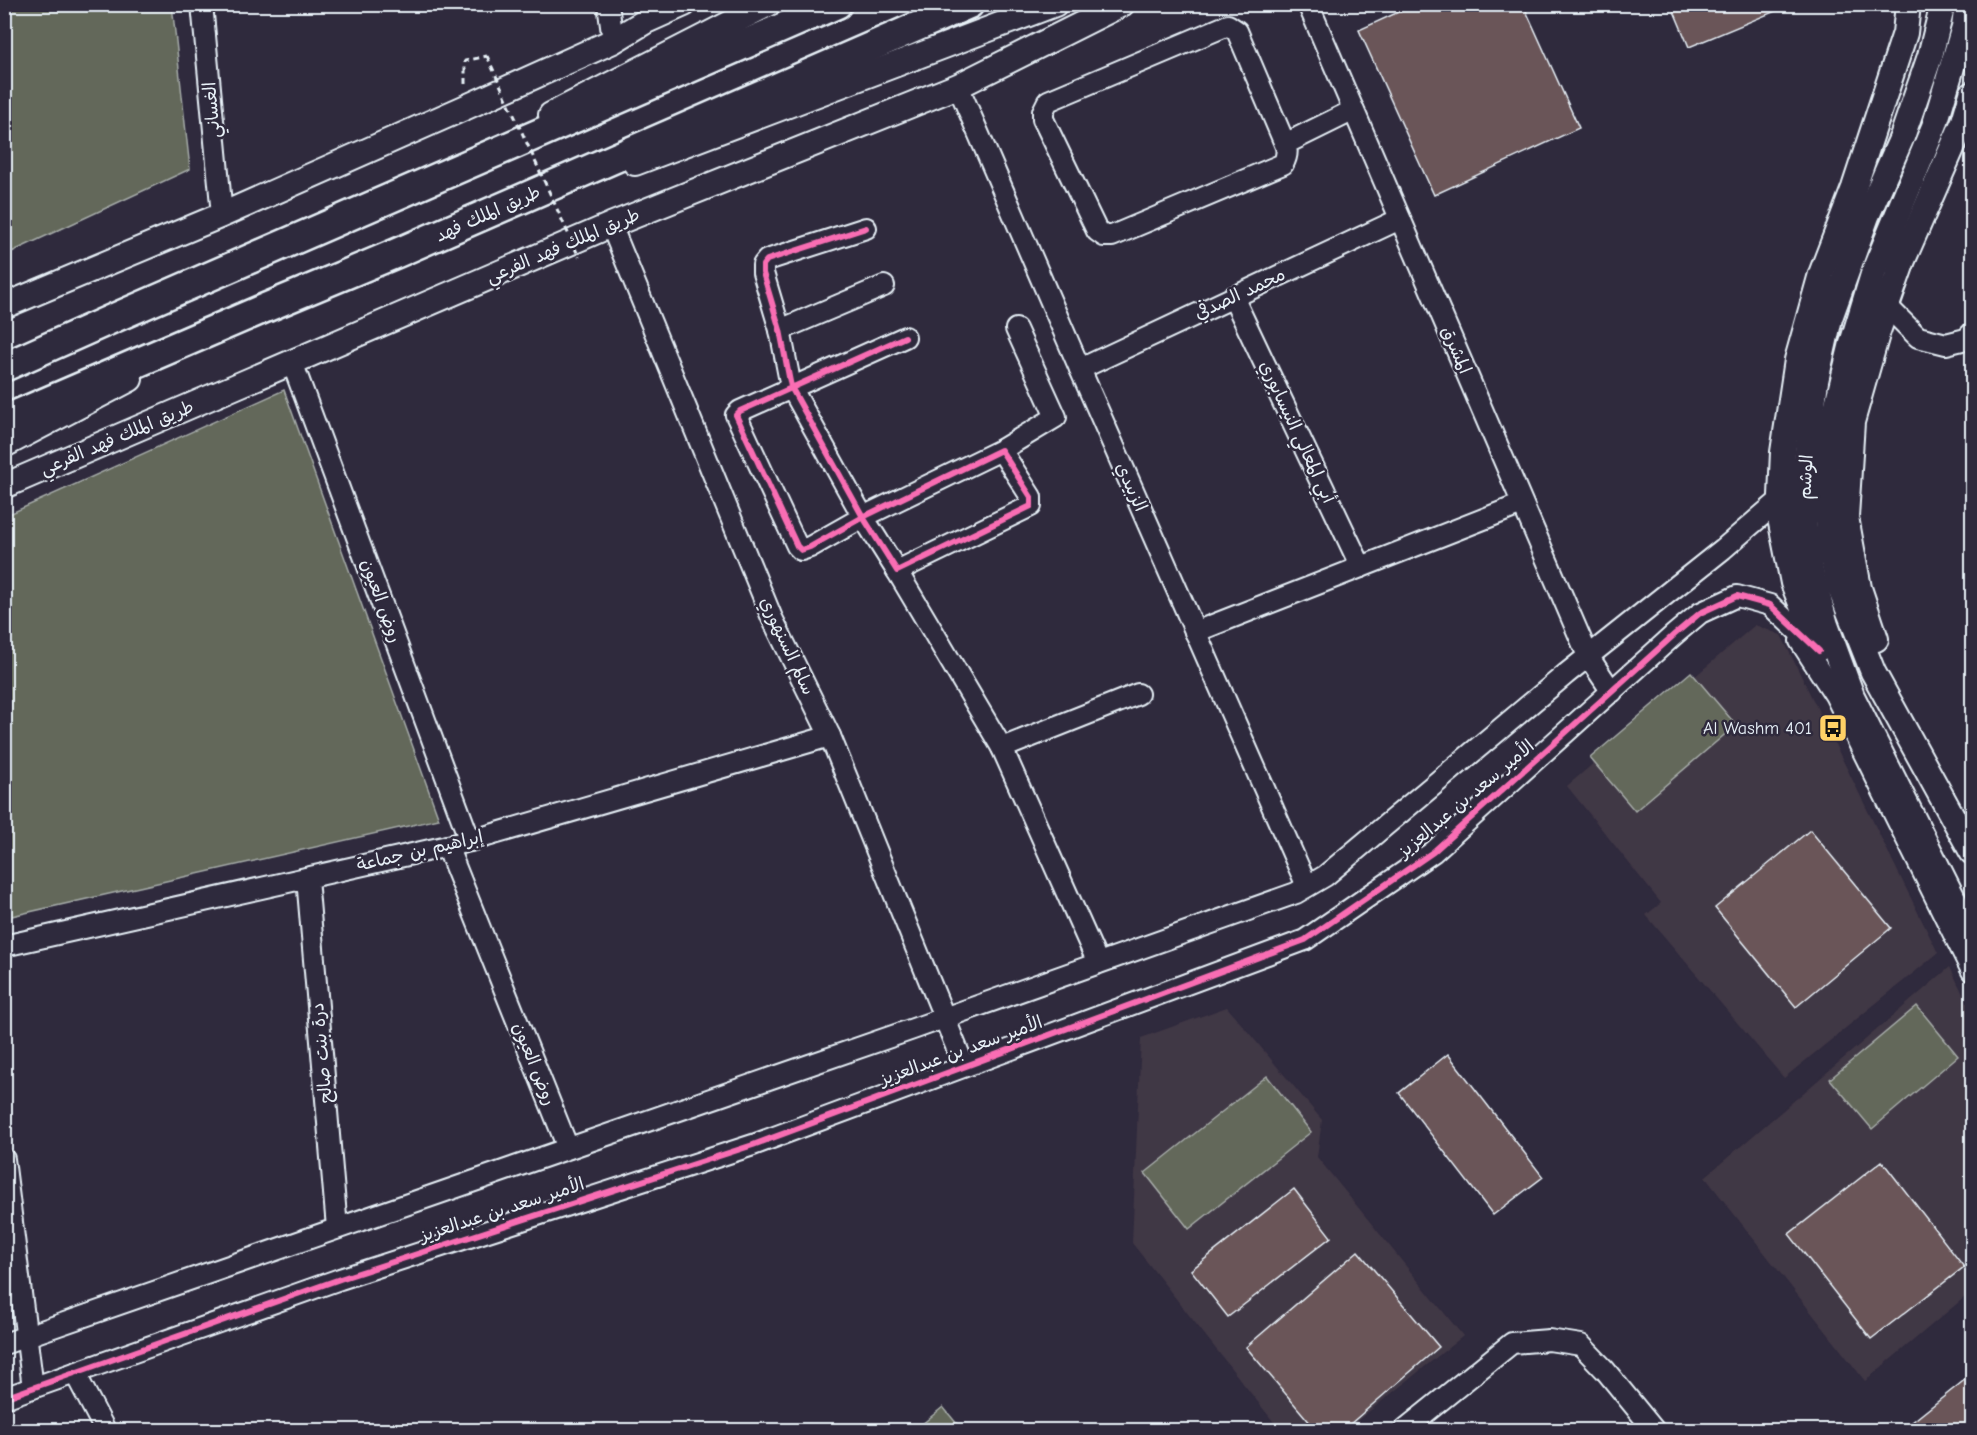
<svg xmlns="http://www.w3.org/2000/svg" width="1977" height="1435" font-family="'Comic Neue','Playpen Sans Arabic',sans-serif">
  <rect width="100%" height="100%" fill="#2f2a3d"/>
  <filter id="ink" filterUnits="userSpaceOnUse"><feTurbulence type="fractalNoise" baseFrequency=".0167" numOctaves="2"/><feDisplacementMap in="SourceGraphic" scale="12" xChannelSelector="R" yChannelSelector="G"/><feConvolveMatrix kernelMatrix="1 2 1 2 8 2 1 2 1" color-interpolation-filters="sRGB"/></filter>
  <g filter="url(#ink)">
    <g fill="#413745">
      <polygon points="1755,625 1781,635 1938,953 1784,1078 1646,915 1661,903 1567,786"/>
      <polygon points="1950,967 1972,1013 1972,1291 1865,1381 1705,1177"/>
      <polygon points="1227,1007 1322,1120 1317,1157 1463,1336 1346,1430 1280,1430 1132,1243 1141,1038"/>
    </g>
    <g fill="#63685a" stroke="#a6aca9" stroke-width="1.5">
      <polygon points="4,5 172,5 190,169 5,255"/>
      <polygon points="284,390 439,819 7,917 4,906 5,516"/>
      <polygon points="1691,672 1736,725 1635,811 1590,758"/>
      <polygon points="1917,1006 1958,1056 1872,1129 1830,1079"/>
      <polygon points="1267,1076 1311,1132 1189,1229 1145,1173"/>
      <polygon points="943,1407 962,1430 915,1430"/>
    </g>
    <g fill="#6a5558" stroke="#e8f1f8" stroke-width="1.5">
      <polygon points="1416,4 1523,4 1579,128 1434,195 1359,30"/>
      <polygon points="1671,4 1790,4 1790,5 1689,47"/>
      <polygon points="1810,830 1891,928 1796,1007 1715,908"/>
      <polygon points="1448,1054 1543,1177 1493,1215 1399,1093"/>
      <polygon points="1882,1161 1964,1267 1871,1339 1789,1234"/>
      <polygon points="1294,1189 1331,1237 1228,1317 1191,1270"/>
      <polygon points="1358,1251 1439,1347 1342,1431 1317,1431 1246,1347"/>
      <polygon points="1972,1374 1972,1431 1901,1431"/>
    </g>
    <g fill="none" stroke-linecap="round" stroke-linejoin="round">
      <g stroke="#e8f1f8" stroke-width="24">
        <g id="minor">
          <polyline points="202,4 222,215"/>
          <polyline points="608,4 613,41"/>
          <polyline points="1308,4 1588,656 1612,692"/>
          <polyline points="958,86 1080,369 1307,886"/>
          <path d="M1285 144 1237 31 1228 25 1048 101 1043 111V119L1097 231 1104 236H1112L1283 164C1287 157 1288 151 1285 144L1354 110"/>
          <polyline points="611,225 772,618 830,736 964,1066"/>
          <polyline points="866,228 767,260 763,265 763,273 780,330 791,387 863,517 1001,450 1031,497 1031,506 897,571 863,517 810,547 801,550 797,546 736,415 740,411 905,337"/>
          <polyline points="1233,297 1361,567"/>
          <polyline points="1887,306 1918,337 1946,344 1966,339 1972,333"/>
          <polyline points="780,330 884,286"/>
          <polyline points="292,362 470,841"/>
          <polyline points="1080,369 1400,219"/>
          <polyline points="1001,450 1056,417 1016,329"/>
          <polyline points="897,571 1002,748 1098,963"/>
          <polyline points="1195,632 1522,504"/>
          <polyline points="1800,641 1835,695 1972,971"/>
          <polyline points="1002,748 1138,694"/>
          <polyline points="447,846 568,1148"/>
          <polyline points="307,878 337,1228"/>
          <polyline points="4,946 470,841 830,736"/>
          <polyline points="4,1159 33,1388"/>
          <polyline points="4,1344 913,1029 1296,893 1325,876 1566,674 1723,549 1781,499"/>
          <polyline points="75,1373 105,1430"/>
          <polyline points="4,1398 340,1279 753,1145 1305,940 1433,852 1675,634 1700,613 1737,596 1770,605 1819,651"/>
          <polyline points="1404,1430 1512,1343 1549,1340 1581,1345 1605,1370 1654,1430"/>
        </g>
      </g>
      <g stroke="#e8f1f8" stroke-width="28">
        <g id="major">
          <polyline points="1943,4 1930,56 1902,137 1867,216 1830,318 1816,381 1804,474 1804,521 1810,568 1826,625 1852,696 1972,936"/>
          <polyline points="1967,4 1964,27 1935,124 1874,271 1851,347 1828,441 1825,478 1830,551 1839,586 1873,672 1972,852"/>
          <polyline points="551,115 768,4"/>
          <polyline points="635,163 1055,4"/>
          <polyline points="4,306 222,215 464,108 613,41 646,21 684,4"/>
          <polyline points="4,445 130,379"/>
          <polyline points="4,486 611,225 958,86 1122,4"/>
          <polyline points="1876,639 1859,588 1846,517 1852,422 1878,331 1903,260 1964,121 1972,94"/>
          <polyline points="1818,647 1793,583 1780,518 1783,452 1797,360 1821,274 1854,188 1905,33 1908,4"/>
        </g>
      </g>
      <g stroke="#e8f1f8" stroke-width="33">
        <g id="highway">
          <polyline points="4,367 114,318 837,4"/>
          <polyline points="4,420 265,308 397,253 969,4"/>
        </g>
      </g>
      <polyline stroke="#e8f1f8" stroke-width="3" stroke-dasharray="6 4.5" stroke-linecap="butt" points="465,84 465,61 487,56"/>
      <use href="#minor" stroke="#2f2a3d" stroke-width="20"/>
      <use href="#major" stroke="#2f2a3d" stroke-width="24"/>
      <use href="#highway" stroke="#2f2a3d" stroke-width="28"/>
      <polyline stroke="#e8f1f8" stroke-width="3" stroke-dasharray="6 4.5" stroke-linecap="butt" points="487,56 579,257"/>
      <g stroke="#2f2a3d" stroke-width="10">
        <g id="cycleway">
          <polyline points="866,228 767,260 763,265 763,273 780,330 791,387 863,517 1001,450 1031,497 1031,506 897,571 863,517 810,547 801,550 797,546 736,415 740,411 905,337"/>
          <polyline points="4,1398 340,1279 753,1145 1305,940 1433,852 1675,634 1700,613 1737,596 1770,605 1819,651"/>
        </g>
      </g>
      <use href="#cycleway" stroke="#f96db3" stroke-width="6"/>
    </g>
  </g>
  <defs>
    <g id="bus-square" transform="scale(1.5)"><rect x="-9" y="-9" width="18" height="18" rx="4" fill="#ffd166" stroke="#2f2a3d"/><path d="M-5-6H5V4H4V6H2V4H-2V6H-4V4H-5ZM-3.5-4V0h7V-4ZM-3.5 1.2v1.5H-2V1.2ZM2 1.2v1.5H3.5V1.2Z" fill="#111"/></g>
  </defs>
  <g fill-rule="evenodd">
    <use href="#bus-square" x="1833" y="728"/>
  </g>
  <g text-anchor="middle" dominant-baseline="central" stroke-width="5" stroke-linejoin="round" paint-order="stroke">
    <g font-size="18" fill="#e8f1f8" stroke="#2f2a3d">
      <text transform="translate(212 110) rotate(-95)">الغساني</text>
      <text transform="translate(488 214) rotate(-24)">طريق الملك فهد</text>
      <text transform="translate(563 246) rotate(-23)">طريق الملك فهد الفرعي</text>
      <text transform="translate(1240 294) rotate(-25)">محمد الصدفي</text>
      <text transform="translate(1456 350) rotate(67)">المشرق</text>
      <text transform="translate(1297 432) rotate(65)">أبي المعالي النيسابوري</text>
      <text transform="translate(117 438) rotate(-23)">طريق الملك فهد الفرعي</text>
      <text transform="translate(1806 477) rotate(-87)">الوشم</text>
      <text transform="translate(1131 487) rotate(66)">الزبيدي</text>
      <text transform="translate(381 601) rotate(70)">روض العيون</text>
      <text transform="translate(787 646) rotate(65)">سالم السنهوري</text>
      <text transform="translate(1466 799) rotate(-40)">الأمير سعد بن عبدالعزيز</text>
      <text transform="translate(420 851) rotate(-13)">إبراهيم بن جماعة</text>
      <text transform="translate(961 1051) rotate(-20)">الأمير سعد بن عبدالعزيز</text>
      <text transform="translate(322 1053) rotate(-95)">درة بنت صالح</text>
      <text transform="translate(534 1064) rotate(68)">روض العيون</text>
      <text transform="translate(502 1210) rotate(-18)">الأمير سعد بن عبدالعزيز</text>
    </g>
    <g font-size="18" fill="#e8f1f8" stroke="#2f2a3d" text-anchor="end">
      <text x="1812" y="728">Al Washm 401</text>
    </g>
  </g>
  <rect width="1977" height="1435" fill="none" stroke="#2f2a3d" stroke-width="24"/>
  <rect x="12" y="12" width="1953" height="1411" fill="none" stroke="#e8f1f8" stroke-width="2" filter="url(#ink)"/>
</svg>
